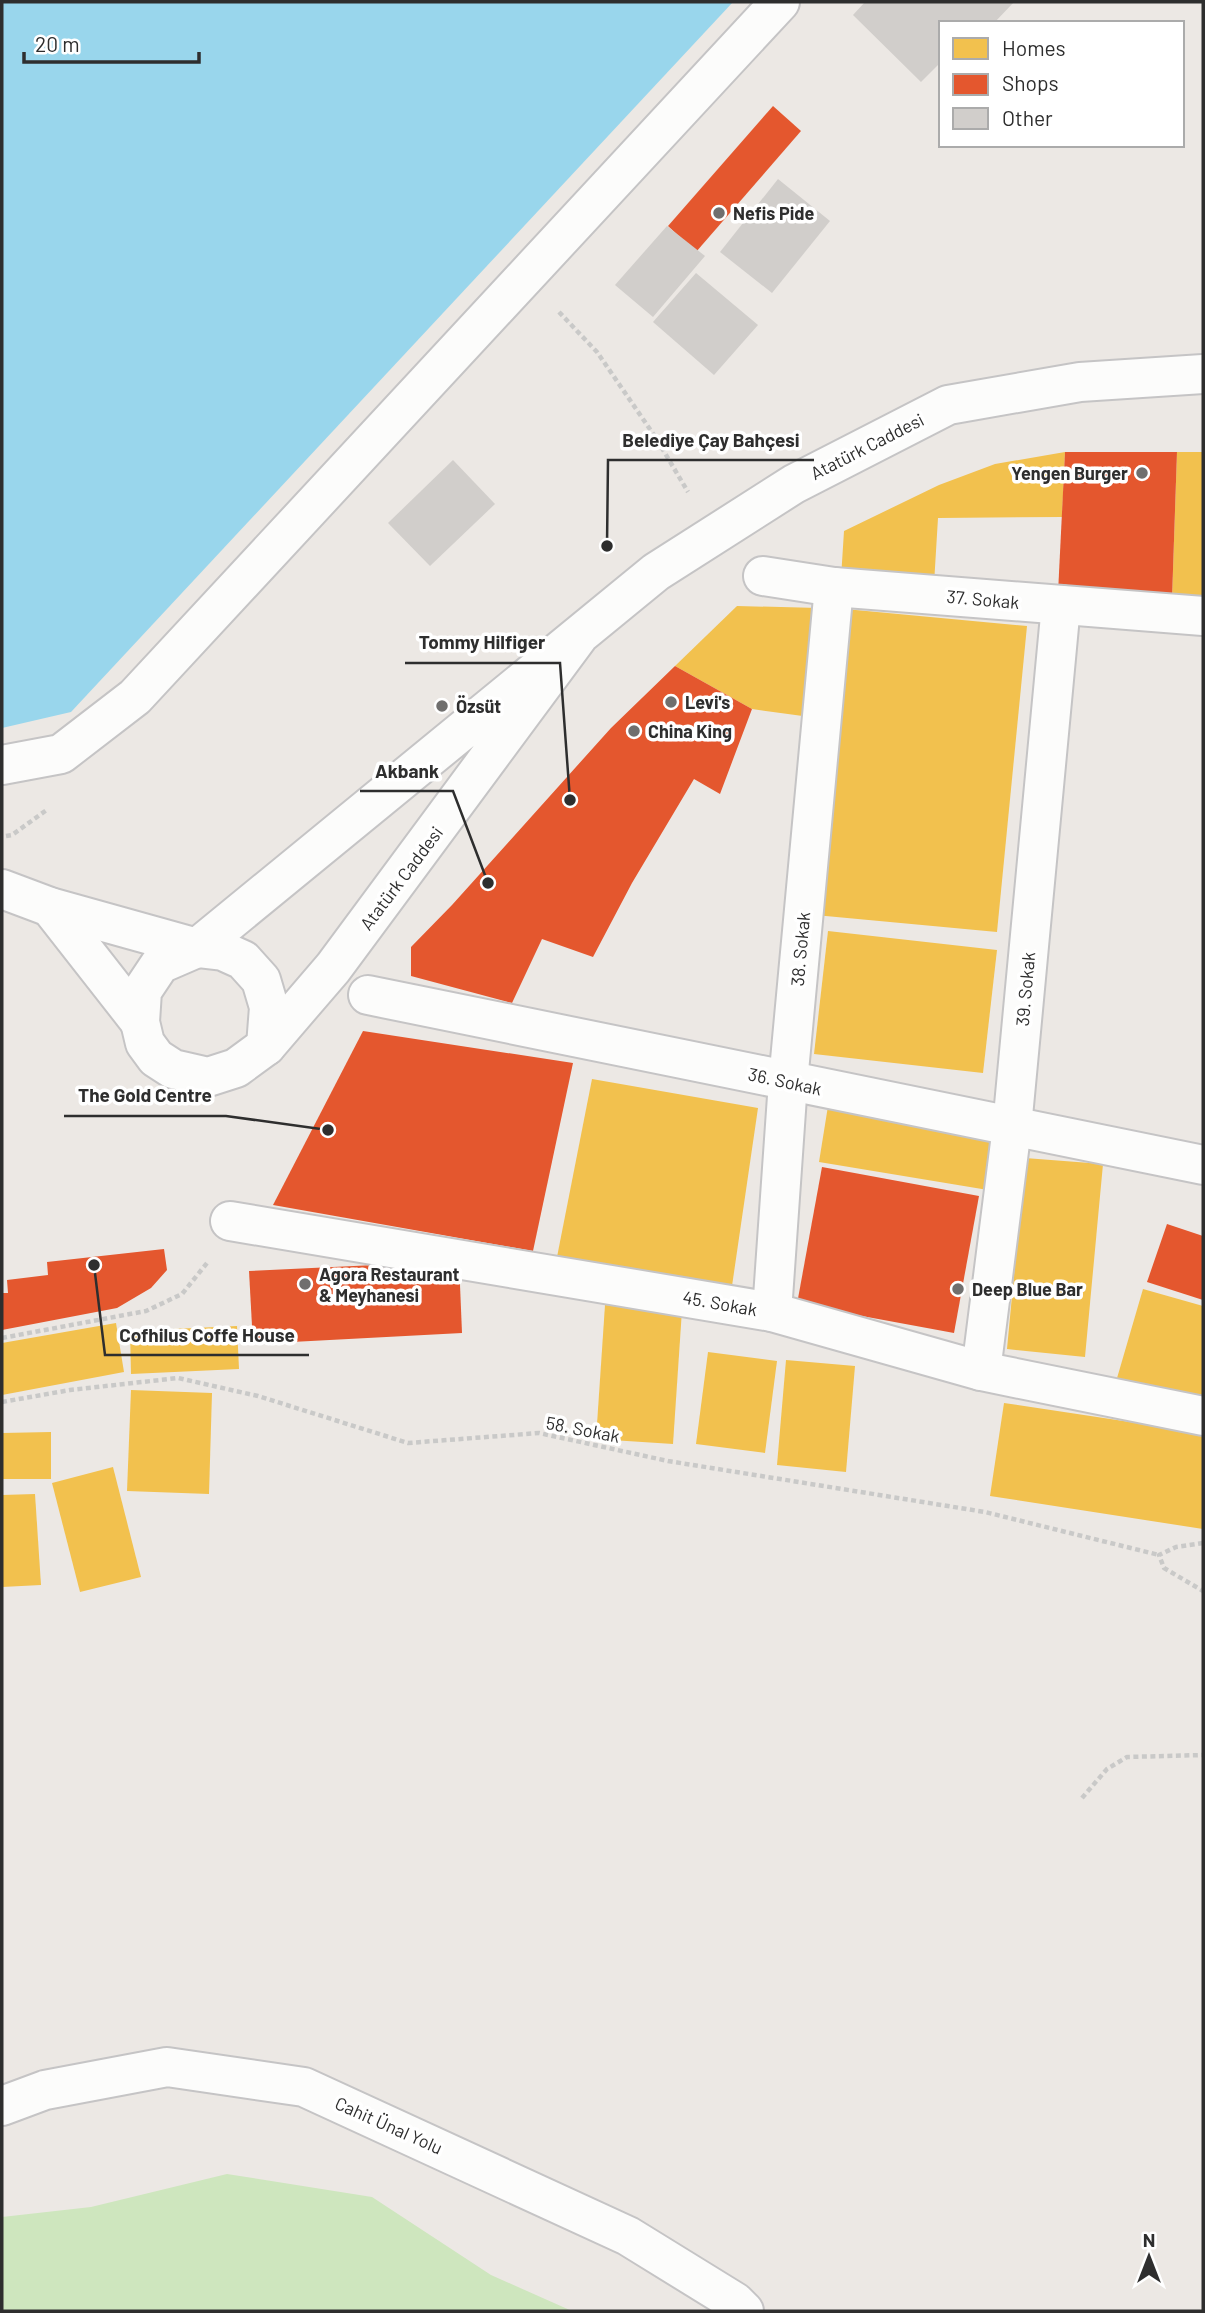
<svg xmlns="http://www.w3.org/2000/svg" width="1205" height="2313" font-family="Barlow,sans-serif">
  <rect width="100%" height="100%" fill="#ece8e4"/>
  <polygon fill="#cee6be" points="227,2174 372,2197 491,2275 572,2311 2,2311 2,2217 91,2207"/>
  <polygon fill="#99d6ec" points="2,2 733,2 71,712 2,728"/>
  <g fill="#f2c14e">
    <polygon points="1065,452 1062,517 938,518 934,584 841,578 844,531 939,485 995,464"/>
    <polygon points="1177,452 1203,452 1203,601 1172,599"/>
    <polygon points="737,606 819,608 810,717 752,709 675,666"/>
    <polygon points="845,609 1027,626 997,932 815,915"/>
    <polygon points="828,931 997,950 983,1073 814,1054"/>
    <polygon points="592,1079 758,1108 732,1286 557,1257"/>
    <polygon points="828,1106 1003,1134 994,1191 819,1162"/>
    <polygon points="1025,1158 1103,1164 1085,1357 1007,1349"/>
    <polygon points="1143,1289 1203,1306 1203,1411 1115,1385"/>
    <polygon points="605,1305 682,1310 673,1444 596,1439"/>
    <polygon points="116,1323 124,1372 2,1395 2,1343"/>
    <polygon points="237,1326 239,1369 131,1374 130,1331"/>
    <polygon points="708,1352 777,1361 765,1453 696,1444"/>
    <polygon points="786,1360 855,1366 846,1472 777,1465"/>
    <polygon points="131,1390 212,1393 209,1494 127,1491"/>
    <polygon points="1004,1403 1203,1433 1203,1529 990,1496"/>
    <polygon points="51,1432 51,1479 2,1479 2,1433"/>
    <polygon points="113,1467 141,1577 80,1592 52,1483"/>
    <polygon points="35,1494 41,1585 2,1587 2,1495"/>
  </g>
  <g fill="#e4572e">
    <polygon points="773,106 801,131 696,252 668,226"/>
    <polygon points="1065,452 1177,452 1172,599 1058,593"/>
    <polygon points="675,666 752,709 720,794 694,779 632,883 593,957 542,939 512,1003 411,976 411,947 452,905 611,728"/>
    <polygon points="363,1031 573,1063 533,1251 273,1205"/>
    <polygon points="822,1167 979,1196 954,1333 797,1304"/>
    <polygon points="1167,1224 1203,1236 1203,1300 1147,1282"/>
    <polygon points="164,1249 167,1270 151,1288 117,1308 2,1330 2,1293 8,1293 7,1280 48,1275 47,1262"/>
    <polygon points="459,1261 462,1333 253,1344 249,1271"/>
  </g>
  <g fill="#d1cecb">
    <polygon points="865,2 1014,2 994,23 941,23 941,62 921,82 853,15"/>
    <polygon points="778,179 830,221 772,293 720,252"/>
    <polygon points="667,226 705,256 653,317 615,285"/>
    <polygon points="696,273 758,325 714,375 653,322"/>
    <polygon points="453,460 495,504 430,566 388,523"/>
  </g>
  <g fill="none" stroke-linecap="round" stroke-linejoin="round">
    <g stroke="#c5c4c5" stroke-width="42">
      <g id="pedestrian">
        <polyline points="763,576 834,587 1203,616"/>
        <polyline points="2,765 61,754 135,697 780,2"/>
        <polyline points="368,995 1203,1165"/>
        <polyline points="230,1221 772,1312 981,1371 1203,1416"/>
        <polyline points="772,1312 788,1082 834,587"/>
        <polyline points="981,1371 1012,1127 1061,605"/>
      </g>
    </g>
    <g stroke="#c5c4c5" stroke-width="42">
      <polyline id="minor" points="2,2106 45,2090 167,2067 304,2087 628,2236 735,2302 744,2311"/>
    </g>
    <g stroke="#c5c4c5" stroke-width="42">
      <g id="tertiary">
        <polyline points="578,637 333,968 266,1046 236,1068 208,1077 173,1069 156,1058 145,1043 140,1022 142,991 160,964 197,948 656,572 794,484 948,405 1080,382 1203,374"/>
        <polyline points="2,889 50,907 197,948 223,951 243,960 261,980 269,1007 266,1046"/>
        <polyline points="50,907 140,1022"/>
      </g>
    </g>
    <g stroke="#c9c9c8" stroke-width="4.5" stroke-dasharray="5 3.5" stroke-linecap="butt">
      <polyline points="559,312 597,352 656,438 688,492"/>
      <polyline points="6,836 12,835 48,809"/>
      <polyline points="2,1338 146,1311 182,1294 207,1263"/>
      <polyline points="2,1402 70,1390 178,1378 258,1396 408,1443 539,1433 668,1461 985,1512 1159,1555"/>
      <polyline points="1203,1543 1176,1547 1159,1555 1164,1568 1203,1591"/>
      <polyline points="1082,1798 1107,1769 1127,1757 1203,1755"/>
    </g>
    <use href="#pedestrian" stroke="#fcfcfb" stroke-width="38"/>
    <use href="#minor" stroke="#fcfcfb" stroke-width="38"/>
    <use href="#tertiary" stroke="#fcfcfb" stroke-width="38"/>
  </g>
  <g fill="#706f6e" stroke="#fff" stroke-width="2.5">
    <circle cx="719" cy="213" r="7"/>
    <circle cx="1142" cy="473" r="7"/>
    <circle cx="671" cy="702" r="7"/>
    <circle cx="442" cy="706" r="7"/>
    <circle cx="634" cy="731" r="7"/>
    <circle cx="305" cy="1284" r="7"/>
    <circle cx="958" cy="1289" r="7"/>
  </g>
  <g text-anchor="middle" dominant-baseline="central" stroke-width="7" stroke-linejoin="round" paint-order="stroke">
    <g font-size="18" font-weight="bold" fill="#2e2e2e" stroke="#fff" text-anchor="start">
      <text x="733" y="213">Nefis Pide</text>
      <text x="1128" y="473" text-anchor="end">Yengen Burger</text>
      <text x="685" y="702">Levi's</text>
      <text x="456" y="706">Özsüt</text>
      <text x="648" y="731">China King</text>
      <text x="319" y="1274">Agora Restaurant<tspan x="319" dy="21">&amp; Meyhanesi</tspan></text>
      <text x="972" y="1289">Deep Blue Bar</text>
    </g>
    <g font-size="18" fill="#2e2e2e" stroke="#fff">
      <text transform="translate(867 446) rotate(-27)">Atatürk Caddesi</text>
      <text transform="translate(983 599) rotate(5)">37. Sokak</text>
      <text transform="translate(401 878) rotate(-53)">Atatürk Caddesi</text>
      <text transform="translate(800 949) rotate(-85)">38. Sokak</text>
      <text transform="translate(1025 989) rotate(-85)">39. Sokak</text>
      <text transform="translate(785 1081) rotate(12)">36. Sokak</text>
      <text transform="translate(720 1303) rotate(10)">45. Sokak</text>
      <text transform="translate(583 1429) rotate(11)">58. Sokak</text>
      <text transform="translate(389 2125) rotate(24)">Cahit Ünal Yolu</text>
    </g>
  </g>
  <path fill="none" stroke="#2e2e2e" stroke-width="2.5" d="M607 546L608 460H814M570 800L560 663H405M488 883L453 791H360M328 1130L226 1116H64M94 1265L105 1355H309"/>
  <g fill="#2e2e2e" stroke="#fff" stroke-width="2.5">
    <circle cx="607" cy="546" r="7"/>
    <circle cx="570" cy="800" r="7"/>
    <circle cx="488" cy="883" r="7"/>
    <circle cx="328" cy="1130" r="7"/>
    <circle cx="94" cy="1265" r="7"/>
  </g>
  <g font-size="19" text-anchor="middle" font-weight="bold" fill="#2e2e2e" stroke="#fff" stroke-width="7" stroke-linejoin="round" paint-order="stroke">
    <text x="711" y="447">Belediye Çay Bahçesi</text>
    <text x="482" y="649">Tommy Hilfiger</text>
    <text x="407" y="778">Akbank</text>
    <text x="145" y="1102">The Gold Centre</text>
    <text x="207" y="1342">Cofhilus Coffe House</text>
  </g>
  <rect width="1205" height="2313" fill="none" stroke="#2e2e2e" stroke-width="7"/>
  <rect x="939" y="21" width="245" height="126" fill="#ffffff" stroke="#ababab" stroke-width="2"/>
  <rect x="953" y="38" width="35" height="21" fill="#f2c14e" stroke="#ababab" stroke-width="2"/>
  <text x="1002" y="56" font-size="21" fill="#2e2e2e">Homes</text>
  <rect x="953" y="74" width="35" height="21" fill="#e4572e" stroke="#ababab" stroke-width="2"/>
  <text x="1002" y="91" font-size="21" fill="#2e2e2e">Shops</text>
  <rect x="953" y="108" width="35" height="21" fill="#d1cecb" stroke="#ababab" stroke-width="2"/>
  <text x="1002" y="126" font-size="21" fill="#2e2e2e">Other</text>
  <g transform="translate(1149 2257)" stroke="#ffffff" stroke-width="5" paint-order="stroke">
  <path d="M0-5L12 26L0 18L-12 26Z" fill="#2e2e2e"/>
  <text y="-10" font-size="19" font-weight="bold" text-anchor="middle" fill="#2e2e2e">N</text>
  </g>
  <path d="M24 52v10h175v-10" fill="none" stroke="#2e2e2e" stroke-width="3.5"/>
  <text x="35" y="52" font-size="21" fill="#2e2e2e" stroke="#ffffff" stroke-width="5" paint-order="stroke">20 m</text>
</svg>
